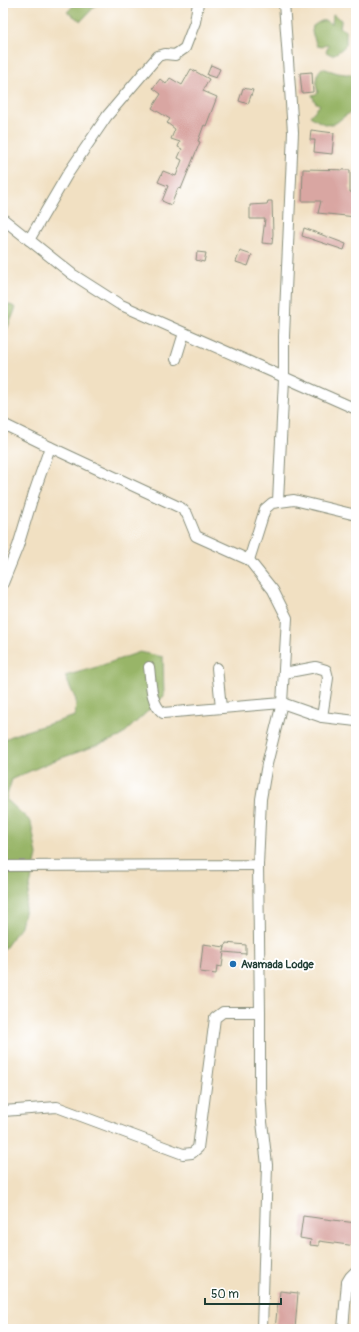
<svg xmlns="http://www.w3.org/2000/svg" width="359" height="1332" font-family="Pangolin,sans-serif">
  <rect width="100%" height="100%" fill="#fff"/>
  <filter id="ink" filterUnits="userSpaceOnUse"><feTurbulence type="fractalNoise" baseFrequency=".025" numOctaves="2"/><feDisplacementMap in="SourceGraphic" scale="8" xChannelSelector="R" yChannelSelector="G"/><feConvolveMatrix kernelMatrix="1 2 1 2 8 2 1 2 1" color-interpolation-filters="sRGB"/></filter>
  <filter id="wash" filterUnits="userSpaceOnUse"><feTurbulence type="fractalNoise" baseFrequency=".012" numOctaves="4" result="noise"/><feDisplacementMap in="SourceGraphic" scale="16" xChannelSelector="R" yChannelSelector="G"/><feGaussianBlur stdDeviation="0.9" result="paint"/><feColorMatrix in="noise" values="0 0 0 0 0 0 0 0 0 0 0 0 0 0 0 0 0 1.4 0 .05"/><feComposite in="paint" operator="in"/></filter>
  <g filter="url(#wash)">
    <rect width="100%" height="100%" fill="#f1e0c2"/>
    <g fill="#98b567" stroke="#5c794e">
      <polygon points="76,3 98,3 81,21 67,12"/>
      <path d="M333 14 341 20V23L340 27 346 32V45L338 52 332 55 326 52 329 45 326 44 322 47 317 46 312 32 313 26C321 21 323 18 332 24Z"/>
      <path d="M322 68 338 73 353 75 356 73V110C333 119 338 135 310 116L320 105 315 102 312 95 316 94 318 92C315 84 315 74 322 68Z"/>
      <polygon points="3,301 16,308 7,329 3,331"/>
      <polygon points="140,652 163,657 164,696 120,737 53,761 12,779 6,799 31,822 37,855 21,926 3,951 3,740 16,734 75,716 76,700 65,676 97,667"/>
    </g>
    <g id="blocks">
      <g fill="#d9a6a2">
        <polygon points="211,65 220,69 216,78 207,75"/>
        <polygon points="191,69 209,79 203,91 217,97 206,126 204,125 198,141 200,142 181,189 178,188 171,205 162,201 168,186 158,182 163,171 176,176 182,160 178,158 182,149 178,147 180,142 171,139 175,129 167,123 170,119 152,108 161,94 153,88 160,79 166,84 170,78 182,85"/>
        <polygon points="312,72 313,92 302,93 300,73"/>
        <polygon points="243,88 253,90 248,104 239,101"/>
        <polygon points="311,130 334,133 332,154 314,152 315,140 310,140"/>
        <polygon points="303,169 350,170 350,192 356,193 356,217 318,213 321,201 302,201"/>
        <polygon points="268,201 272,201 273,234 272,244 262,243 265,219 250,219 250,205 267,204"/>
        <polygon points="304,228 346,244 344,250 302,236"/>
        <polygon points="240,251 252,255 248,266 236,262"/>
        <polygon points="197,252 206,253 204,262 196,260"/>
        <polygon points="226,943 246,945 246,954 224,952 222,967 217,966 216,974 200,972 203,944 225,947 224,951"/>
        <polygon points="303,1216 356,1223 356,1246 319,1241 319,1246 310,1245 311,1240 300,1238"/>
        <polygon points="280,1291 298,1293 295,1329 275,1329 278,1301 279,1300"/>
      </g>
    </g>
  </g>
  <g filter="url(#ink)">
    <use href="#blocks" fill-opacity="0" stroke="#888e7b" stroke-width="1"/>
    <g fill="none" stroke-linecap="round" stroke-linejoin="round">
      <g stroke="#888e7b" stroke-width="12">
        <g id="minor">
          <polyline points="3,219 72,274 119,304 356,409"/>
          <polyline points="29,240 67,175 107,116 158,56 165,54 175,55 185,48 195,22 198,3"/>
          <polyline points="176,359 184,333"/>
          <polyline points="3,424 50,447 181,508 187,514 196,536 249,560 273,590 287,618 282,703 322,717 356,721"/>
          <polyline points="278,501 284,379 284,336 293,132 284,3"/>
          <polyline points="249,560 265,509 272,503 294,500 356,515"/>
          <polyline points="3,583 18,546 34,493 50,447"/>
          <polyline points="217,668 221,708"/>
          <polyline points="284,673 316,667 326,670 328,678 322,717"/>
          <polyline points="258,865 260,1012 260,1088 262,1122 267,1165 262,1329"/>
          <path d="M3 866 258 865 261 799 267 764 282 703 163 713C150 703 151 681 149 667"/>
          <polyline points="3,1111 57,1107 183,1154 192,1153 198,1148 215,1018 223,1012 260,1012"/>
          <polyline points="343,1329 347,1282 350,1277 356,1271"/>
        </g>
      </g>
      <use href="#minor" stroke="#fff" stroke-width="10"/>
    </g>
  </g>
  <circle fill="#1f6fb2" stroke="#fff" stroke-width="1.5" cx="233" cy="964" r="4"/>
  <g text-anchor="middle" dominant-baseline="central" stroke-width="4" stroke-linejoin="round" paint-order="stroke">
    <g font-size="11" font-weight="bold" fill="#1f3d34" stroke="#fff" text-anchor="start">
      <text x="241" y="964">Avamada Lodge</text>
    </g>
  </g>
  <rect width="359" height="1332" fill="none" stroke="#fff" stroke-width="16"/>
  <path d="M205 1298v6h76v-6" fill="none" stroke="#1f3d34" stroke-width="2"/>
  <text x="211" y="1298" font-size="12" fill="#1f3d34" stroke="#ffffff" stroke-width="3" paint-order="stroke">50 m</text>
</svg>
